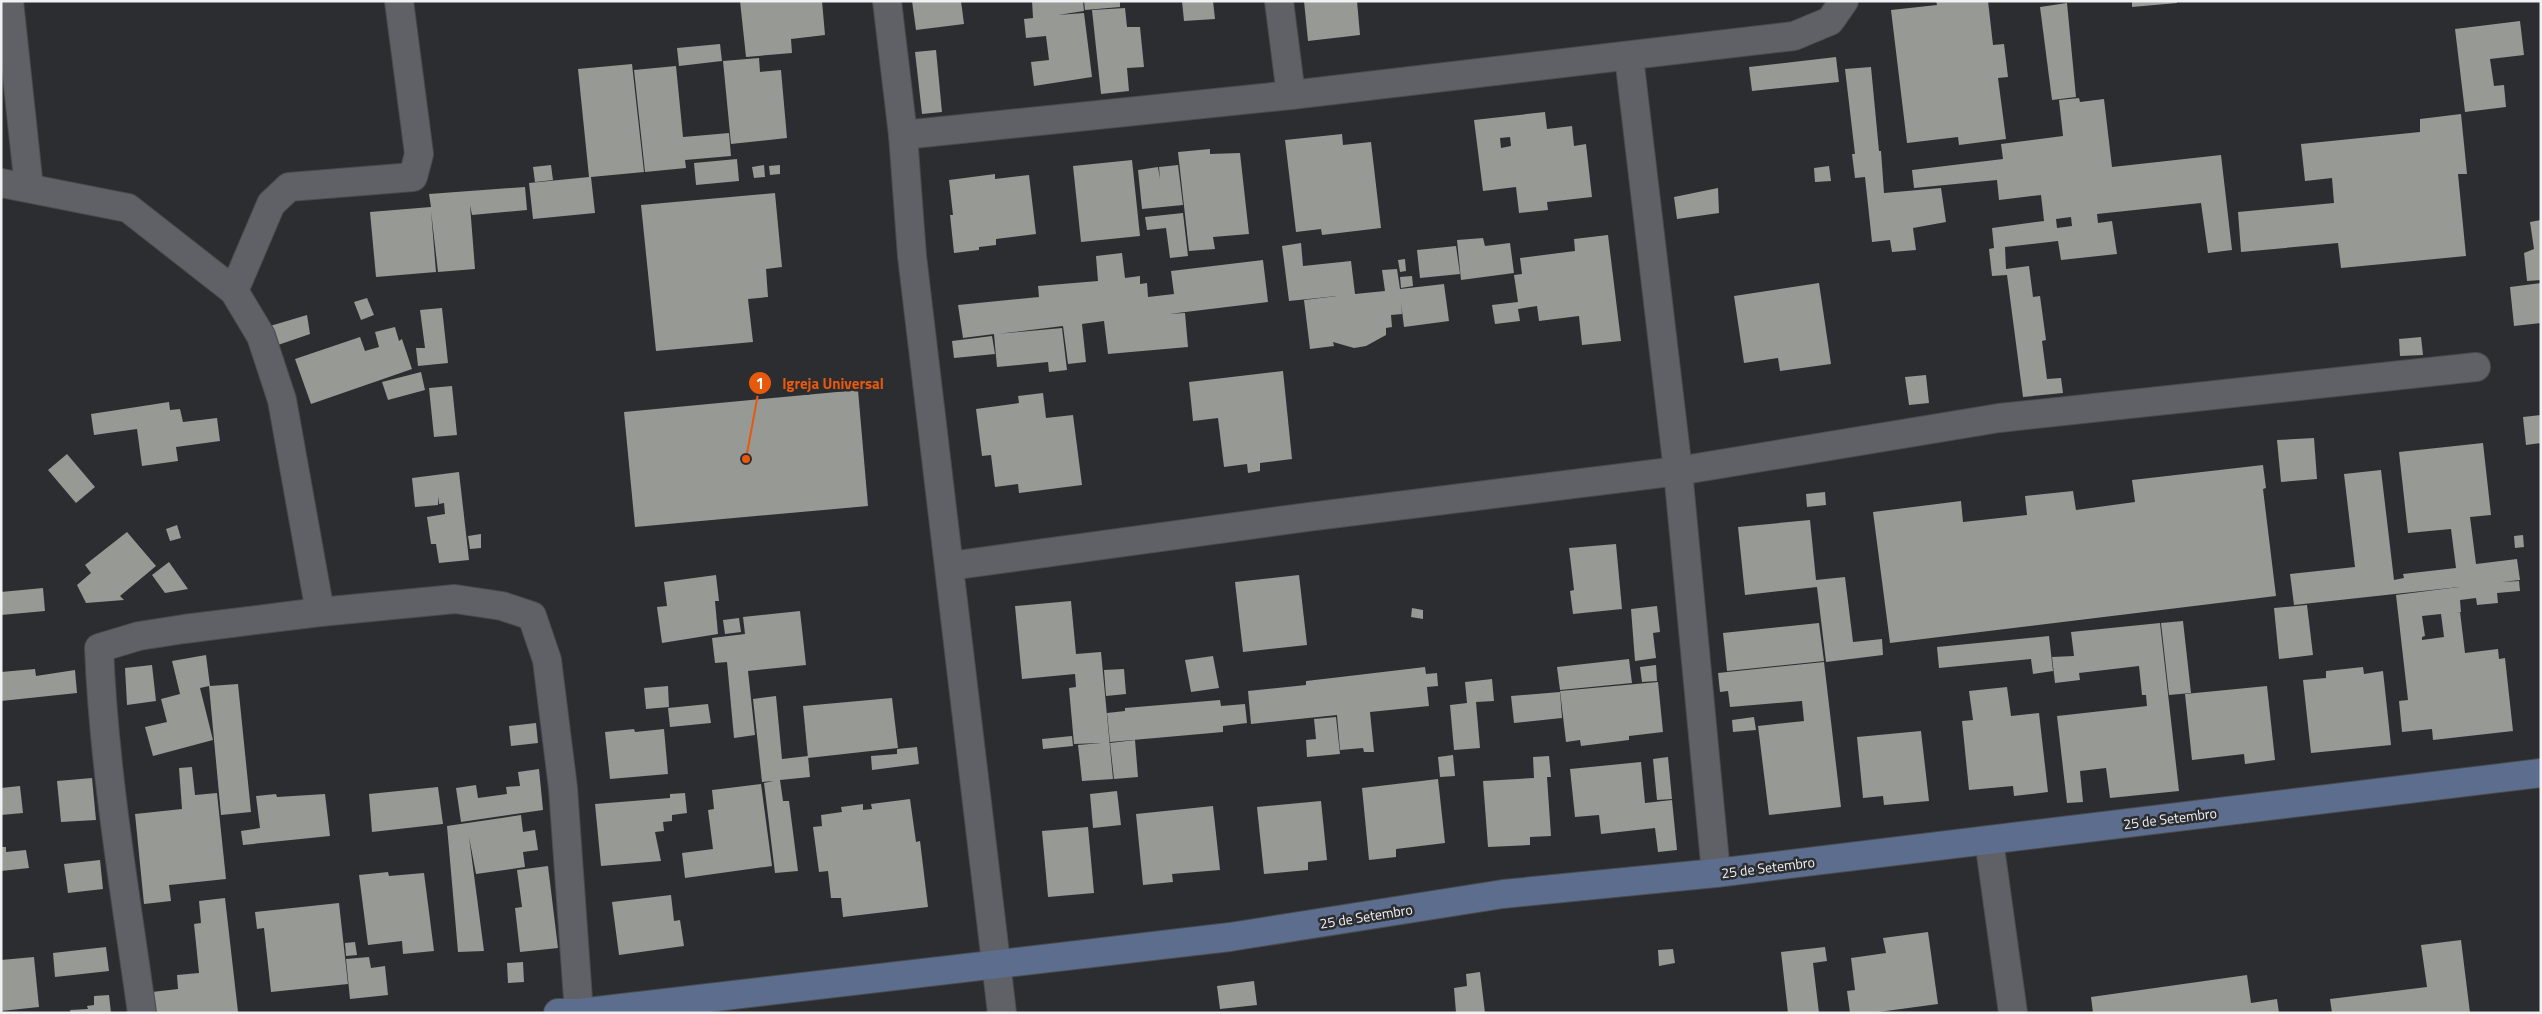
<svg xmlns="http://www.w3.org/2000/svg" width="2542" height="1014" font-family="'Titillium Web',sans-serif">
  <rect width="100%" height="100%" fill="#2b2d31"/>
  <g fill="#969994" fill-rule="evenodd">
    <polygon points="740,1 822,1 825,35 791,39 792,53 746,57"/>
    <polygon points="912,1 961,1 964,24 916,30"/>
    <polygon points="1032,1 1083,1 1084,11 1058,15 1084,13 1092,77 1034,86 1031,62 1049,60 1046,36 1026,38 1024,19 1033,18"/>
    <polygon points="1084,1 1120,1 1120,7 1085,10"/>
    <polygon points="1182,1 1213,1 1215,19 1184,21"/>
    <polygon points="1304,1 1357,1 1360,35 1308,41"/>
    <polygon points="1936,1 1988,1 1993,45 2004,44 2008,77 1998,78 2006,139 1959,145 1958,137 1907,143 1891,10 1937,5"/>
    <polygon points="2132,1 2177,1 2177,3 2132,7"/>
    <polygon points="2067,3 2076,97 2052,100 2040,7"/>
    <polygon points="1125,8 1127,27 1140,27 1144,67 1127,68 1129,91 1101,94 1092,10"/>
    <polygon points="2520,21 2524,55 2490,59 2494,86 2504,85 2506,107 2465,112 2455,29"/>
    <polygon points="720,44 722,61 679,66 677,48"/>
    <polygon points="936,50 942,112 922,114 915,52"/>
    <polygon points="1836,57 1839,82 1752,91 1749,67"/>
    <polygon points="759,58 760,72 781,70 787,138 731,144 723,61"/>
    <polygon points="632,64 644,172 591,177 595,213 533,219 529,183 589,177 578,69"/>
    <polygon points="676,66 683,137 729,133 731,156 685,160 686,168 645,172 634,70"/>
    <polygon points="1871,67 1879,151 1881,151 1884,193 1941,188 1946,222 1913,228 1916,250 1892,252 1890,240 1872,242 1865,177 1855,178 1852,154 1855,154 1845,69"/>
    <path d="M2079 98 2080 102 2104 99 2112 167 2221 155 2232 250 2208 253 2201 203 2097 214 2098 223 2112 221 2117 254 2061 260 2058 241 2005 247 2006 269 2029 266 2033 297 2040 296 2046 340 2042 341 2047 379 2061 378 2063 393 2023 397 2007 275 1992 276 1989 249 1994 248 1992 228 2044 221 2041 195 1999 200 1997 180 1914 188 1912 170 2003 159 2001 144 2063 136 2059 100ZM2071 217 2072 226 2057 228 2056 219Z"/>
    <path d="M1545 112 1547 129 1572 126 1574 146 1586 144 1592 197 1547 202 1548 210 1519 213 1516 187 1483 191 1474 120ZM1510 137 1511 146 1501 148 1500 138Z"/>
    <polygon points="2461,114 2467,174 2458,174 2466,256 2341,268 2338,243 2241,252 2238,212 2334,203 2332,178 2305,181 2301,144 2420,132 2420,119"/>
    <polygon points="1342,134 1343,145 1371,142 1381,228 1322,235 1321,229 1296,232 1285,140"/>
    <polygon points="1210,149 1210,154 1240,153 1249,234 1213,237 1215,249 1189,251 1178,152"/>
    <polygon points="737,159 739,181 696,185 694,163"/>
    <polygon points="1132,160 1140,236 1081,242 1073,166"/>
    <polygon points="551,165 553,180 535,182 533,167"/>
    <polygon points="764,165 765,177 754,178 752,167"/>
    <polygon points="780,165 780,174 770,175 769,166"/>
    <polygon points="1178,165 1183,205 1142,209 1138,170 1158,167 1160,179 1159,167"/>
    <polygon points="1829,166 1831,181 1815,182 1814,168"/>
    <polygon points="995,174 995,179 1029,175 1036,234 996,239 996,245 979,247 979,250 954,253 950,215 953,215 949,180"/>
    <polygon points="525,187 527,210 472,215 470,205 475,269 438,272 431,211 436,272 376,277 370,212 431,207 429,194"/>
    <polygon points="1718,188 1719,213 1677,219 1674,197"/>
    <polygon points="775,193 782,267 766,269 768,297 748,299 753,342 656,351 641,205"/>
    <polygon points="1183,213 1188,256 1170,258 1166,228 1147,230 1145,217"/>
    <polygon points="2541,220 2541,280 2527,281 2524,253 2534,249 2530,222"/>
    <polygon points="1608,235 1621,341 1582,345 1579,316 1539,321 1537,306 1518,309 1520,321 1495,324 1492,305 1518,302 1514,275 1522,274 1520,258 1575,251 1574,239"/>
    <polygon points="1483,238 1485,246 1510,243 1514,273 1461,280 1457,240"/>
    <polygon points="1301,243 1303,266 1351,261 1355,294 1385,291 1382,270 1397,269 1400,289 1444,284 1449,321 1404,327 1401,303 1402,314 1391,315 1392,327 1386,328 1386,335 1366,346 1354,348 1333,342 1334,346 1310,349 1304,300 1337,296 1289,301 1282,246"/>
    <polygon points="1456,246 1460,274 1420,278 1417,250"/>
    <polygon points="1122,253 1125,278 1140,276 1140,284 1147,283 1148,297 1174,294 1171,271 1263,260 1268,302 1169,314 1185,313 1188,347 1108,354 1104,321 1082,324 1086,362 1068,364 1063,326 997,334 1062,328 1067,370 1049,372 1048,362 997,367 994,334 963,338 958,305 1039,297 1038,286 1098,281 1096,256"/>
    <polygon points="1405,259 1406,271 1400,272 1398,260"/>
    <polygon points="1412,276 1413,286 1401,288 1400,277"/>
    <polygon points="1819,283 1831,364 1780,371 1778,358 1744,363 1734,296"/>
    <polygon points="2541,283 2541,323 2514,326 2510,287"/>
    <polygon points="367,298 374,315 361,320 354,302"/>
    <polygon points="442,308 448,363 418,366 416,348 425,348 420,310"/>
    <polygon points="307,315 310,334 275,346 270,326"/>
    <polygon points="395,327 399,341 402,339 412,369 311,404 295,359 360,337 365,351 379,347 375,332"/>
    <polygon points="992,336 995,354 954,358 952,341"/>
    <polygon points="2421,337 2423,355 2400,356 2399,339"/>
    <polygon points="1283,371 1292,459 1260,463 1260,471 1248,473 1247,464 1224,467 1218,418 1193,421 1189,382"/>
    <polygon points="421,372 425,390 388,400 382,382"/>
    <polygon points="1926,375 1929,403 1909,405 1905,377"/>
    <polygon points="452,386 457,435 434,437 429,388"/>
    <polygon points="858,390 868,506 635,527 624,412"/>
    <polygon points="1043,393 1046,418 1073,415 1082,485 1019,493 1018,484 995,487 991,455 982,456 976,409 1019,403 1018,396"/>
    <polygon points="169,402 170,410 180,409 183,422 217,418 220,441 176,447 178,461 142,466 137,429 94,435 91,414"/>
    <polygon points="2541,415 2541,443 2526,445 2523,417"/>
    <polygon points="2314,438 2317,479 2281,482 2277,440"/>
    <path d="M2483 443 2491 515 2470 517 2476 564 2517 559 2520 580 2502 582 2519 581 2520 591 2497 593 2498 603 2477 605 2476 598 2460 600 2461 612 2455 613 2460 612 2465 653 2498 649 2499 659 2505 658 2513 731 2433 740 2432 729 2402 732 2399 701 2408 700 2396 595 2459 587 2294 605 2290 574 2355 567 2344 474 2381 470 2394 580 2404 578 2403 574 2456 568 2451 529 2408 533 2399 452ZM2441 614 2444 637 2422 640V637L2425 636 2422 616Z"/>
    <polygon points="67,454 95,487 76,503 48,470"/>
    <polygon points="2263,465 2266,488 2263,489 2276,596 1890,643 1873,512 1961,501 1963,522 2027,515 2025,496 2073,491 2076,510 2135,502 2132,480"/>
    <polygon points="459,472 469,560 439,563 436,544 431,544 427,517 445,514 444,503 439,504 438,496 438,505 415,507 412,478"/>
    <polygon points="1825,492 1826,505 1807,507 1806,494"/>
    <polygon points="1810,520 1816,580 1845,577 1853,642 1882,639 1883,655 1826,662 1817,587 1745,595 1738,527"/>
    <polygon points="177,525 181,538 170,541 166,529"/>
    <polygon points="127,532 156,566 120,596 124,600 86,603 77,585 91,573 85,565"/>
    <polygon points="481,534 481,548 470,549 468,536"/>
    <polygon points="2523,535 2524,547 2515,548 2514,536"/>
    <polygon points="1616,544 1622,609 1573,614 1570,591 1574,590 1569,548"/>
    <polygon points="169,562 188,589 165,593 152,575"/>
    <polygon points="716,575 719,601 715,601 718,634 662,643 657,607 667,606 664,582"/>
    <polygon points="1299,575 1307,645 1243,652 1235,582"/>
    <polygon points="43,588 45,611 1,615 1,592"/>
    <polygon points="1071,601 1076,654 1101,652 1113,779 1082,781 1078,745 1101,743 1074,744 1069,688 1076,687 1075,674 1022,679 1015,606"/>
    <polygon points="2307,605 2313,655 2279,659 2274,608"/>
    <polygon points="1657,606 1660,632 1653,633 1656,658 1635,661 1631,609"/>
    <polygon points="1412,608 1423,610 1423,619 1411,617"/>
    <polygon points="800,611 806,665 748,671 755,735 734,738 727,662 715,663 712,638 745,634 743,617"/>
    <polygon points="739,618 741,632 725,634 723,620"/>
    <polygon points="2183,621 2191,693 2169,695 2161,623"/>
    <polygon points="1819,623 1824,661 1727,671 1723,633"/>
    <polygon points="2160,623 2179,791 2110,798 2106,768 2080,771 2083,802 2067,803 2057,716 2147,706 2146,695 2142,695 2139,666 2079,673 2080,680 2055,683 2052,657 2074,656 2071,632"/>
    <polygon points="2049,636 2053,671 2033,674 2031,659 1939,668 1937,647"/>
    <polygon points="206,655 210,686 238,684 251,812 221,815 209,686 200,688 213,740 153,756 145,727 167,722 161,699 180,694 172,661"/>
    <polygon points="1213,656 1219,688 1191,692 1185,660"/>
    <polygon points="1629,659 1632,683 1560,690 1557,667"/>
    <polygon points="1824,662 1841,807 1769,815 1758,726 1804,721 1802,701 1730,707 1728,691 1720,692 1718,673"/>
    <polygon points="152,665 156,701 127,705 125,668"/>
    <polygon points="1656,665 1657,681 1642,682 1640,667"/>
    <polygon points="1425,667 1426,674 1437,673 1438,686 1427,687 1429,706 1370,712 1374,752 1364,752 1363,748 1340,750 1337,715 1251,724 1248,691 1306,685 1306,681 1332,678 1334,693 1332,678"/>
    <polygon points="2363,667 2364,674 2383,671 2391,745 2311,753 2303,680 2326,678 2326,671"/>
    <polygon points="35,669 36,676 75,670 77,693 1,701 1,672"/>
    <polygon points="1124,669 1126,694 1106,696 1104,670"/>
    <polygon points="1492,679 1494,701 1476,702 1480,748 1454,750 1450,705 1467,703 1465,682"/>
    <polygon points="1658,682 1663,732 1629,736 1629,740 1581,746 1580,740 1566,742 1560,691"/>
    <polygon points="668,686 669,707 646,709 644,688"/>
    <polygon points="2267,686 2275,760 2245,764 2244,754 2192,760 2185,694"/>
    <polygon points="2007,687 2011,716 2039,713 2048,792 2014,796 2013,786 1969,790 1962,721 1973,720 1969,691"/>
    <polygon points="1560,692 1562,718 1514,723 1511,696"/>
    <polygon points="776,696 782,759 808,756 810,777 780,780 783,801 789,801 798,871 775,873 764,783 773,781 762,782 753,699"/>
    <polygon points="892,698 898,748 808,758 803,706"/>
    <polygon points="1220,700 1221,706 1245,704 1247,723 1223,726 1223,732 1110,742 1107,713 1125,711 1125,708"/>
    <polygon points="708,704 711,723 670,727 668,708"/>
    <polygon points="1336,717 1340,754 1307,757 1306,740 1316,739 1314,719"/>
    <polygon points="1754,717 1756,730 1733,732 1732,720"/>
    <polygon points="536,723 538,743 511,746 509,726"/>
    <polygon points="634,729 635,732 664,729 668,774 610,779 605,732"/>
    <polygon points="1921,731 1929,801 1884,805 1883,796 1863,798 1857,737"/>
    <polygon points="1072,736 1073,746 1043,749 1042,739"/>
    <polygon points="1135,740 1138,777 1114,779 1110,743"/>
    <polygon points="917,747 919,764 872,770 871,756 897,754 897,749"/>
    <polygon points="1453,755 1455,776 1440,777 1438,757"/>
    <polygon points="1549,756 1551,777 1547,777 1551,836 1530,837 1530,845 1488,847 1483,781 1534,778 1533,757"/>
    <polygon points="1668,757 1672,799 1657,800 1653,759"/>
    <polygon points="1641,762 1645,803 1672,800 1677,850 1658,852 1655,828 1601,834 1599,815 1575,817 1570,769"/>
    <polygon points="192,767 195,795 217,793 226,879 169,885 171,901 144,904 135,814 182,809 179,768"/>
    <polygon points="539,769 543,810 461,822 456,788 476,785 478,798 507,794 506,787 520,786 518,772"/>
    <polygon points="92,778 96,820 61,822 57,781"/>
    <polygon points="1438,779 1445,843 1396,849 1396,857 1369,860 1362,788"/>
    <polygon points="761,784 772,866 685,878 682,853 713,849 708,810 714,809 712,790"/>
    <polygon points="20,786 23,813 1,815 1,788"/>
    <polygon points="438,787 443,824 372,832 369,794"/>
    <polygon points="1117,791 1121,825 1093,828 1090,794"/>
    <polygon points="685,793 687,813 672,815 672,821 663,822 664,831 655,832 661,861 601,866 595,804 670,798 670,794"/>
    <polygon points="276,794 277,797 325,794 330,836 243,845 241,831 260,828 256,796"/>
    <polygon points="910,799 916,842 920,841 928,907 843,917 841,898 831,898 828,871 819,872 813,827 822,826 821,815 842,812 841,807 863,804 863,810 872,809 871,804"/>
    <polygon points="1321,801 1327,860 1308,862 1308,870 1264,874 1257,807"/>
    <polygon points="1213,806 1220,870 1172,874 1173,882 1143,885 1136,814"/>
    <polygon points="521,815 523,832 535,830 538,850 523,852 525,867 476,874 469,837 484,951 458,952 447,826"/>
    <polygon points="1088,827 1094,893 1048,897 1042,831"/>
    <polygon points="1,847 6,847 6,852 26,850 29,868 1,871"/>
    <polygon points="100,860 103,889 68,893 64,864"/>
    <polygon points="548,866 558,948 520,952 515,908 522,907 517,870"/>
    <polygon points="388,872 389,876 424,873 434,951 403,954 402,941 368,945 359,875"/>
    <polygon points="671,895 674,921 680,920 684,946 619,955 612,902"/>
    <polygon points="225,898 238,1012 154,1013 152,992 178,989 177,975 199,973 194,924 201,923 199,901"/>
    <polygon points="339,903 348,984 271,992 264,928 257,929 255,912"/>
    <polygon points="1928,932 1938,1004 1871,1013 1850,1013 1847,991 1855,990 1851,958 1886,953 1883,938"/>
    <polygon points="2461,940 2470,1013 2332,1013 2330,999 2427,987 2421,945"/>
    <polygon points="355,942 357,955 346,956 345,943"/>
    <polygon points="106,947 109,971 55,977 53,953"/>
    <polygon points="1825,947 1827,961 1813,963 1819,1013 1788,1013 1781,952"/>
    <polygon points="1673,949 1675,963 1659,966 1658,950"/>
    <polygon points="34,957 39,1007 1,1011 1,960"/>
    <polygon points="369,957 371,968 385,966 388,995 350,999 346,959"/>
    <polygon points="523,962 524,982 508,983 507,963"/>
    <polygon points="1480,972 1485,1013 1456,1013 1454,988 1467,986 1466,974"/>
    <polygon points="2247,975 2251,1003 2277,999 2279,1013 2093,1013 2091,997"/>
    <polygon points="1254,981 1257,1005 1220,1009 1217,986"/>
    <polygon points="109,995 111,1013 71,1013 70,1010 88,1009 87,1006 94,1005 94,996"/>
  </g>
  <g fill="none" stroke-linecap="round" stroke-linejoin="round">
    <g stroke="#494b4d" stroke-width="30">
      <g id="street">
        <polyline points="9,1 29,188"/>
        <polyline points="887,1 903,135 912,256 1002,1013"/>
        <polyline points="1279,1 1291,95"/>
        <polyline points="1629,57 1678,471 1716,873"/>
        <polyline points="903,135 1291,95 1794,36 1830,21 1844,1"/>
        <polyline points="1,183 128,208 234,291 271,204 289,187 413,177 419,154 399,1"/>
        <polyline points="234,291 261,336 282,400 320,612"/>
        <polyline points="950,566 1308,517 1678,471 1999,418 2476,367"/>
        <polyline points="1989,840 2013,1013"/>
        <path d="M142 1013C125 892 104 770 99 648L139 636 184 629 320 612 455 599 502 606 532 616 547 660 563 788 579 1013"/>
      </g>
    </g>
    <g stroke="#494b4d" stroke-width="30">
      <polyline id="secondary" points="558,1013 579,1013 1230,937 1503,894 1716,873 2541,773"/>
    </g>
    <use href="#street" stroke="#5f6166" stroke-width="28"/>
    <use href="#secondary" stroke="#5c6d8e" stroke-width="28"/>
  </g>
  <g text-anchor="middle" dominant-baseline="central" stroke-width="5" stroke-linejoin="round" paint-order="stroke">
    <g font-size="14" fill="#eff1f3" stroke="#2b2d31">
      <text transform="translate(2170 818) rotate(-7)">25 de Setembro</text>
      <text transform="translate(1768 867) rotate(-7)">25 de Setembro</text>
      <text transform="translate(1366 916) rotate(-9)">25 de Setembro</text>
    </g>
  </g>
  <path fill="none" stroke="#e8590c" stroke-width="2" d="M746 459L760 383"/>
  <g fill="#e8590c" stroke="#2b2d31" stroke-width="2">
    <circle cx="746" cy="459" r="5"/>
    <circle cx="760" cy="383" r="12"/>
  </g>
  <g font-size="15" text-anchor="middle" font-weight="bold" fill="#fff">
    <text x="760" y="389">1</text>
  </g>
  <g font-size="15" text-anchor="middle" font-weight="bold" fill="#e8590c" stroke="#2b2d31" stroke-width="5" stroke-linejoin="round" paint-order="stroke">
    <text x="833" y="389">Igreja Universal</text>
  </g>
  <rect width="2542" height="1014" fill="none" stroke="#eff1f3" stroke-width="5"/>
</svg>
